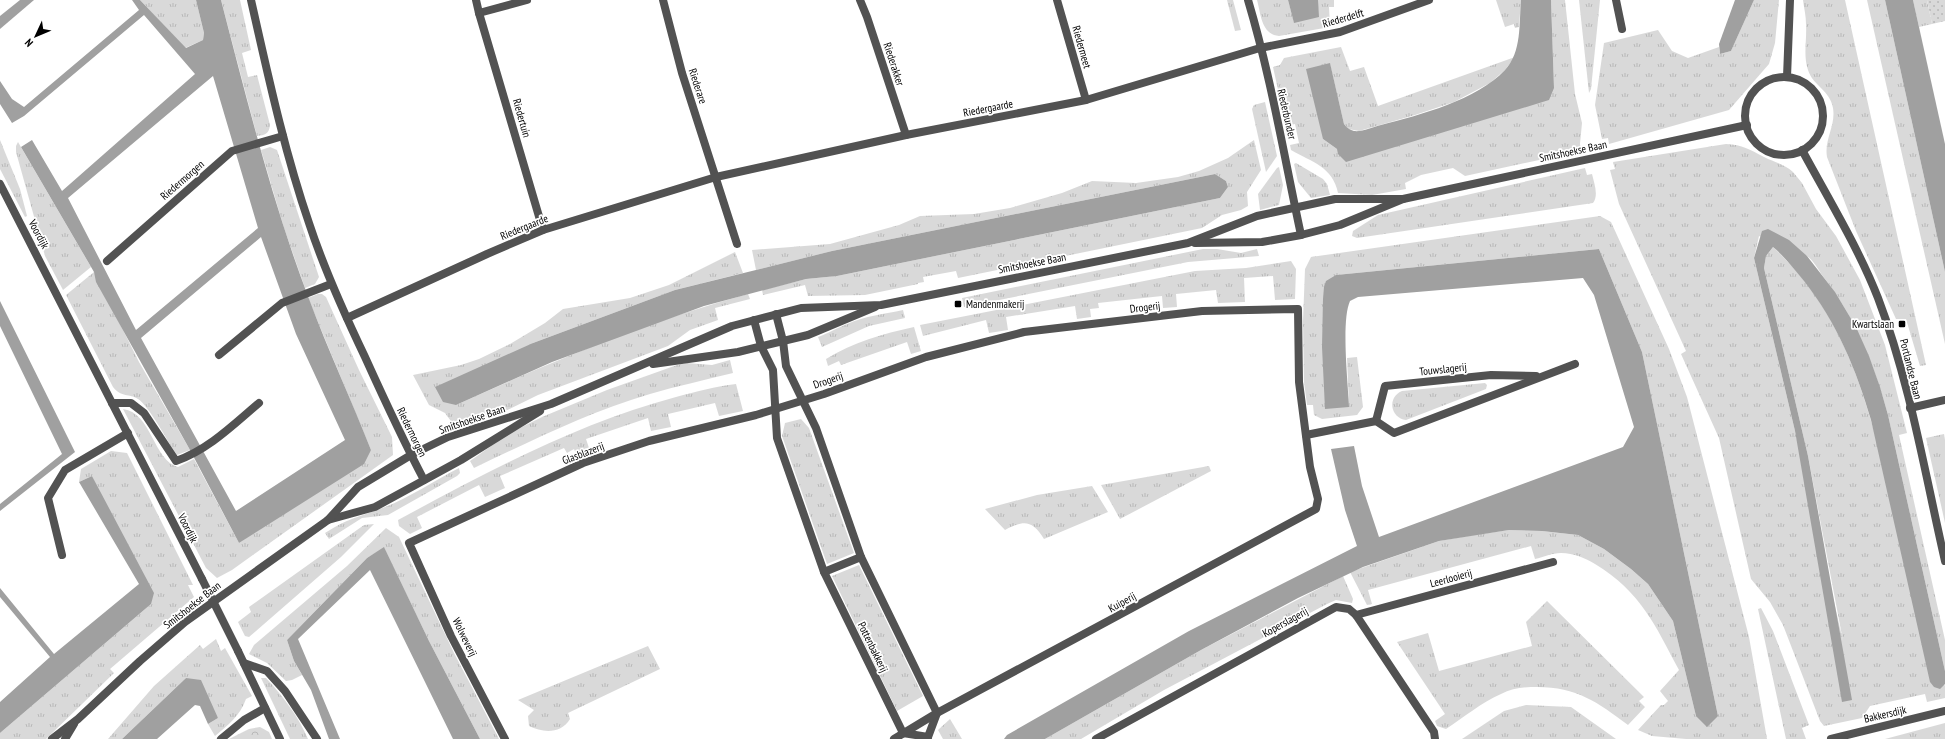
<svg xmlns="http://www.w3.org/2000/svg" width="1945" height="739" font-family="'PT Sans Narrow',sans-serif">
  <defs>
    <pattern id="grass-tufts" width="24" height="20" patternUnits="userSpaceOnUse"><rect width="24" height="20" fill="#d9d9d9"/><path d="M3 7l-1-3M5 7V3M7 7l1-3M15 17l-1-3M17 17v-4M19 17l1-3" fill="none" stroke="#b8b8b8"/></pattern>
    <pattern id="forest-crowns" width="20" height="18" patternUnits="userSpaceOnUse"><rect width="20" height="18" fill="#d9d9d9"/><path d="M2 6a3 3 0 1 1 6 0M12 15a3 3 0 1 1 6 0" fill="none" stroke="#b8b8b8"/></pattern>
    <pattern id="park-dots" width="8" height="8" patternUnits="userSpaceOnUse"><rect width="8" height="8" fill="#d9d9d9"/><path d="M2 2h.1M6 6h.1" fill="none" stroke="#b8b8b8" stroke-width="1.8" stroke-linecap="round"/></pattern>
  </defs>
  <rect width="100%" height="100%" fill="#fff"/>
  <g fill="url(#grass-tufts)">
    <polygon points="140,0 196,0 204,33 203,40 185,48"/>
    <path d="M221 0H240L251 50 242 53 248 77 257 75 270 125C269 134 265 135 257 136Z"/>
    <polygon points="1227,0 1233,0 1241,30 1235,31"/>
    <path d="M1257 0H1288L1294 22 1318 3V0H1334V7H1329L1330 27 1279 36C1261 34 1261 14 1257 0Z"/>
    <polygon points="1496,0 1521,0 1519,27 1515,28 1514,24 1505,27"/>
    <path d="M1551 0H1565L1575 94 1582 123 1580 144 1581 151 1465 176 1453 168 1421 175 1405 183 1406 189 1372 195 1338 193C1333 167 1312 162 1291 150L1290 145 1299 143 1295 124 1286 126 1273 67 1280 65 1284 58 1341 47 1350 71 1364 67 1378 106 1515 57 1505 70 1490 83 1454 102 1415 115 1359 131 1348 129 1344 124 1330 64 1323 139 1337 149 1554 88Z"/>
    <polygon points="1579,0 1600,0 1591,89 1589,93"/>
    <polygon points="1754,0 1779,0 1775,43 1769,64 1729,110 1609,144 1608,138 1602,139 1595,105 1604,43 1658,30 1672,51 1688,58 1719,47 1720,54 1731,51"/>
    <path d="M1803 0H1845L1926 365 1920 366 1906 319H1896L1856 231 1827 157C1824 139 1836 126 1833 108 1830 90 1813 86 1808 70 1803 55 1807 41 1806 24 1806 16 1804 8 1803 0Z"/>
    <polygon points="1867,0 1885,0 1945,272 1945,344"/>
    <polygon points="1913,0 1927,0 1932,24 1919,27"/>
    <polygon points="1265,102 1277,156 1266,172 1252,109 1254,105"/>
    <polygon points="0,140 20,189 27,216 25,217 0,169"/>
    <polygon points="1254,140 1261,170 1247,192 1248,206 1241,210 1222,215 1202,228 958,278 956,271 923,277 924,282 918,283 918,284 865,295 808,296 805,285 763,295 762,290 806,279 837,276 1220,198 1228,187 1226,181 1215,174 832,251 756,270 752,250 830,244 899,225 920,216 974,214 1010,208 1062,193 1092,181 1136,183 1178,177 1199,171 1228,158"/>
    <polygon points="18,142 91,267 63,290 45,256 16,152 16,146"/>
    <path d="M1726 144C1743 145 1749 149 1764 157 1774 162 1784 164 1793 172L1802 183 1816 209 1836 236 1860 280 1885 345 1907 433 1899 435 1945 640V671L1888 415C1874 364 1855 317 1822 275 1818 269 1813 260 1807 256 1796 249 1772 242 1759 236L1754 258 1795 431 1843 641 1808 456 1764 268 1766 256 1773 247C1850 319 1866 403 1893 499 1910 561 1927 624 1944 686L1945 684V698L1927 702 1925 694 1870 706 1862 718 1824 726 1820 721 1783 625 1770 602 1751 579 1719 438 1681 354 1686 351 1619 204 1610 170 1615 169 1613 162Z"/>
    <polygon points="270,147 277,150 319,277 315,284 305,288 284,228 261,150"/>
    <polygon points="1296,163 1323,179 1327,184 1330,195 1311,198 1298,182 1294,164"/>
    <polygon points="1279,167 1283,185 1279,205 1260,210 1258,194 1277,168"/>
    <path d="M1585 168 1587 175 1592 174C1594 183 1599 195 1593 203L1357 238 1352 236 1353 231 1378 215Z"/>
    <path d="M1600 216 1611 222 1669 349 1687 397 1749 637 1767 739H1686L1652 736 1638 730 1661 705H1664L1668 701 1660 691 1679 670C1655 625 1641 592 1595 564 1585 558 1574 553 1561 553 1552 553 1544 557 1535 559L1531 546 1368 590 1372 604 1367 605 1350 572 1439 541 1473 535 1509 530 1542 531 1578 535 1604 549 1631 569 1648 584 1673 621 1696 716H1718L1642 352 1599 249 1336 275 1349 406 1347 358 1357 357 1363 407 1357 415 1322 419 1314 415 1313 405H1307L1304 382 1303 321 1305 269 1311 257Z"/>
    <polygon points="1203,249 1217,249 1241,253 1257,249 1259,256 1188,262 964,307 962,298"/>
    <path d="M735 252 743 273 675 290 533 343 456 405C551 362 648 321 748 294L750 299 715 308 718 320 690 330 668 346 538 395 495 416 453 424 445 413 429 405 413 375 461 365 479 359 510 344 545 323 563 309 630 298 669 285Z"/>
    <polygon points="1291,261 1296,269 1295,299 1275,300 1273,276 1244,278 1245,302 1218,303 1216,290 1176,294 1177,307 1163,308 1162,296 1098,303 1099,308 1090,309 1091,317 1077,319 1075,306 1006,317 1008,330 989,333 986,320 923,336 920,325 1195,271 1246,268"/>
    <path d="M94 272 139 362 190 450 177 455 175 452C166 439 149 406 138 399 129 393 122 398 113 387L66 295Z"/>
    <path d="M318 294H322L326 297 359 370 392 437 393 455 232 570 217 578 206 568 123 409C152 413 153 460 178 467L194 459 239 543 371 450 308 298Z"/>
    <path d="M903 310 905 318 869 326 822 347 818 337C829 333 837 328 847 324 865 316 885 314 903 310Z"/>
    <path d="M914 327 921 351 911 354 907 342 841 365 839 361 828 366 826 359C854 342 882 334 914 327Z"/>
    <path d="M730 360 733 373C705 380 677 386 650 394 589 412 531 441 474 468L470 461 508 434 542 417 607 390 677 365 687 363 712 365Z"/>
    <path d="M1485 383 1487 385 1486 389 1406 420C1390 418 1387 397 1402 391Z"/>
    <path d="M736 384 743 411 719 416 715 403 668 414 671 427 651 431 648 418 586 439 590 451 577 456 574 449 567 453 564 448 500 476 505 488 485 497 479 485 417 517 422 528 410 534 399 526 398 520C487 472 578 423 676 397 695 392 716 386 736 384Z"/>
    <polygon points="801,419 809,428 854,553 827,564 782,436 785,423"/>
    <polygon points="1944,434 1945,440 1945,523 1926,438"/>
    <polygon points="111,451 127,453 193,585 188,585 194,597 110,669 114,673 46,739 0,739 0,733 151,604 92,476 79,482 81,469"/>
    <polygon points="1209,466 1211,471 1120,519 1101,485"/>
    <path d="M459 468 460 473 457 476 388 515 362 518 329 539 325 533C346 519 362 516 385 507 409 498 435 480 459 468Z"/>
    <path d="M1092 486 1108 512 1044 539C1032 520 1024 520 1005 530L985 509 1037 495Z"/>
    <polygon points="374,524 341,557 249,637 245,636 238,622 251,612 249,607 364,525"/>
    <polygon points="386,528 399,537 454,653 499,739 480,739 429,641 384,548 367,558 287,640 294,661 302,675 292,680 286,681 267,663 249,654 254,645 347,566"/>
    <polygon points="859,565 923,696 897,711 832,576"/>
    <polygon points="1343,576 1353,599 1352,603 1336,600 1327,604 1164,690 1081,739 1045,739 1201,650"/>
    <path d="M1547 601 1644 697 1639 701 1645 707 1628 725C1597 702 1577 687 1537 687 1524 687 1512 688 1501 694 1481 703 1464 717 1446 729L1437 726 1435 721 1445 714 1397 642 1428 633 1439 671 1532 646 1526 622Z"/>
    <polygon points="1761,608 1773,631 1809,725 1802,728 1806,739 1786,739 1758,609"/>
    <path d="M216 639 221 651 225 648 252 696 246 699C240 716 228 725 215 736L208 724 218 718 186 678 122 739H108L154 686 200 645 203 649Z"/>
    <path d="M648 646 660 669 568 713 570 719C561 734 543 733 529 726L528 716 534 710 518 700Z"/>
    <path d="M261 678H266C283 696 298 716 308 739H290Z"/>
    <polygon points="1526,705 1571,707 1616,739 1462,739 1504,711"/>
    <polygon points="950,719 962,739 943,739 938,730"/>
    <polygon points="1945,723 1945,739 1885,739"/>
  </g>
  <polygon fill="url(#forest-crowns)" points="260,727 269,732 272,739 229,739 249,729"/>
  <polygon fill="url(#park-dots)" points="1927,0 1945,0 1945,21 1932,24"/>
  <g fill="#a0a0a0" fill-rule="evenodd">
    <polygon points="20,0 34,0 0,29 0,16"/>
    <path d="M132 0H140L186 48 203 40 204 33 196 0H221C247 100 272 202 309 299 328 350 351 399 371 450L364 464 239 543 190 450 96 282 94 272 21 147 32 140 62 191 195 74 144 15 24 116 12 123 0 104V81L12 99 24 107 139 10ZM213 76 258 228 136 330 68 198ZM261 237 296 334 345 440 236 511 141 338Z"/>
    <polygon points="1288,0 1318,0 1319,17 1294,23"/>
    <path d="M1521 0H1551L1554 88 1549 100 1346 162 1338 154 1337 149 1323 139 1306 69 1330 63 1344 124C1347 128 1350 130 1354 131 1362 132 1373 127 1381 125 1420 115 1477 100 1505 70 1522 52 1519 23 1521 0Z"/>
    <polygon points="1735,0 1754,0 1731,51 1720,54 1719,44"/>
    <polygon points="1885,0 1913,0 1945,144 1945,272"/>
    <polygon points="1215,174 1226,181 1228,187 1220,198 837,276 806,279 704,306 552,362 456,405 443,402 435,387 533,343 675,290 832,251"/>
    <path d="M1768 229 1789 240 1807 256 1835 292 1856 327 1869 356 1880 387 1888 415 1945 671V684L1940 689 1934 687 1930 682 1871 420C1856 369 1837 323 1804 281 1794 269 1785 257 1773 247L1766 256 1764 268 1808 456 1852 700 1842 702 1795 431 1754 258 1762 231Z"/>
    <path d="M1599 249 1642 352 1718 716 1707 727 1696 716 1673 621 1648 584 1631 569 1604 549 1578 535 1542 531 1509 530 1439 541 1363 567 1298 598 1201 650 1045 739H1004L1007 735 1189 631 1357 546 1345 510 1331 449 1354 446 1362 486 1379 537 1623 447 1634 427 1594 295 1583 278 1358 297 1350 301C1341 321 1348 382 1349 407L1325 409 1322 347 1323 299 1324 287 1326 281 1336 275Z"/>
    <polygon points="0,301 75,452 0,511 0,504 62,454 0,326"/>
    <polygon points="92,476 154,593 151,604 0,733 0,702 50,657 0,597 0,588 54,654 139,584 79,482"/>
    <polygon points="384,547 429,641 480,739 453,739 370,570 298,639 340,739 329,739 311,690 294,661 287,640 367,558"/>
    <polygon points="186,678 201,680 218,718 208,724 200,706 195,705 157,739 122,739"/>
  </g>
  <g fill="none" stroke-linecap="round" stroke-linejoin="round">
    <g stroke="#525252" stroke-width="8">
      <polyline points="62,555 48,498 65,470 128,433"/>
      <polyline points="244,663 267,671 285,691 317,739"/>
      <polyline points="221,739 244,720 265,708"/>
    </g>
    <polyline stroke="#525252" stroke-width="8" points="824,572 861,557"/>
    <g stroke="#525252" stroke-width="8">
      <path d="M251 0C268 75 284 150 309 223 324 269 344 313 365 357 384 399 403 440 424 480"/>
      <polyline points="476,0 479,13 527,0"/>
      <polyline points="663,0 682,73 737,244"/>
      <polyline points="860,0 867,17 906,135"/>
      <polyline points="1057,0 1086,100"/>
      <path d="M1248 0C1271 77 1284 156 1301 235"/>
      <polyline points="1616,0 1622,29"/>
      <polyline points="479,13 543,230"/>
      <polyline points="0,184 202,579"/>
      <polyline points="107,261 232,151 283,136"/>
      <polyline points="776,314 783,341 786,366 816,428 861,557 937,713 928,737"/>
      <polyline points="347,318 487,254 543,230 716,177 906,135 1086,100 1260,48 1340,32 1429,0"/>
      <polyline points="754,320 761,346 773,370 777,438 824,572 903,733 928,737"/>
      <polyline points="219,355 282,303 331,284"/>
      <path d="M112 403H131L144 413 176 461C208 450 233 425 259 403"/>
      <polyline points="1910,408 1945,400"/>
      <polyline points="1376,421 1385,386 1491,375 1536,376"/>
      <polyline points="1306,435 1376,421 1394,433 1575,364"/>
      <polyline points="1356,615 1553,562"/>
      <polyline points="238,651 280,739"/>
      <polyline points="505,739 451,636 409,543 583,463 649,441 756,415 824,394 926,357 1024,332 1202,311 1298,309 1299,382 1310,467 1318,499 1316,509 937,713 894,739"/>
      <polyline points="1096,739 1336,607 1349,609 1356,615 1434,732 1435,739"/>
      <polyline points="1831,739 1945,711"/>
    </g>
    <g stroke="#525252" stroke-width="8">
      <polyline points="1787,77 1790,0"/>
      <circle cx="1784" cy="116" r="39"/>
      <path d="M1802 150C1828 198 1858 247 1878 298 1910 382 1925 474 1945 561"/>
      <polyline points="1195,243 1262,242 1301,235 1340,225 1403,199 1747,125"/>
      <polyline points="653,364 738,352 808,335 875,307"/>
      <polyline points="328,520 375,507 461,460 540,411"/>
      <polyline points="52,739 78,719 140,661 185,622 328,520 358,487 411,455 448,437 551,404 732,326 801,308 881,305 1188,243 1257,216 1335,199 1403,199"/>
      <polyline points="65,739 74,724"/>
    </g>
    <polyline stroke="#525252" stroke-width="8" points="202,579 238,651"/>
  </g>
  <g fill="#000" stroke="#fff" stroke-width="1.5">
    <rect x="954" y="300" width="8" height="8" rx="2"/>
    <rect x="1898" y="320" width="8" height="8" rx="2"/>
  </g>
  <g text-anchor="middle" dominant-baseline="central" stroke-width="3.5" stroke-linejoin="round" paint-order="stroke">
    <g font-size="11" fill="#000" stroke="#fff">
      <text transform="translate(1343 18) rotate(-16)">Riederdelft</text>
      <text transform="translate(1082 47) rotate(74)">Riedermeet</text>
      <text transform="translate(894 64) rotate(72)">Riederakker</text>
      <text transform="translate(698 86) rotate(72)">Riederare</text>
      <text transform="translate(988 108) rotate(-11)">Riedergaarde</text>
      <text transform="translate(1287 114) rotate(77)">Riederbunder</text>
      <text transform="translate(522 118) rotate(74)">Riedertuin</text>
      <text transform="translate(1573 151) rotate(-12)">Smitshoekse Baan</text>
      <text transform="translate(182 180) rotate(-41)">Riedermorgen</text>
      <text transform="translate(524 227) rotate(-22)">Riedergaarde</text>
      <text transform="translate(39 234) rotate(62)">Voordijk</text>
      <text transform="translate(1032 263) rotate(-11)">Smitshoekse Baan</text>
      <text transform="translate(1145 307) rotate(-7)">Drogerij</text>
      <text transform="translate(1443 369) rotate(-6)">Touwslagerij</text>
      <text transform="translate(1911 369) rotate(76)">Portlandse Baan</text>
      <text transform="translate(828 380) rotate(-19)">Drogerij</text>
      <text transform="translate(472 419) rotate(-19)">Smitshoekse Baan</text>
      <text transform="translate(412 432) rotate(64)">Riedermorgen</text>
      <text transform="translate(583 453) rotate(-21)">Glasblazerij</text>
      <text transform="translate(188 528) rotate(63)">Voordijk</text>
      <text transform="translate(1451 578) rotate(-15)">Leerlooierij</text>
      <text transform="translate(1122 602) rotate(-29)">Kuiperij</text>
      <text transform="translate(192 605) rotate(-38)">Smitshoekse Baan</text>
      <text transform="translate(1285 622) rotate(-29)">Koperslagerij</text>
      <text transform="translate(465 637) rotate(64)">Wolweverij</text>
      <text transform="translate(873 647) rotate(64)">Pottenbakkerij</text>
      <text transform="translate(1885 714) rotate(-13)">Bakkersdijk</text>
    </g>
    <g font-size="11" fill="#000" stroke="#fff" text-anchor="start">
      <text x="966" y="304">Mandenmakerij</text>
      <text x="1894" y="324" text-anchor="end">Kwartslaan</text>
    </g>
  </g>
  <g transform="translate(36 36) rotate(226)" stroke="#ffffff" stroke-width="3" paint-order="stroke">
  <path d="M0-3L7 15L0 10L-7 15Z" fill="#000000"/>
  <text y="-6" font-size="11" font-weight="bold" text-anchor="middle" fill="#000000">N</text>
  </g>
</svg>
